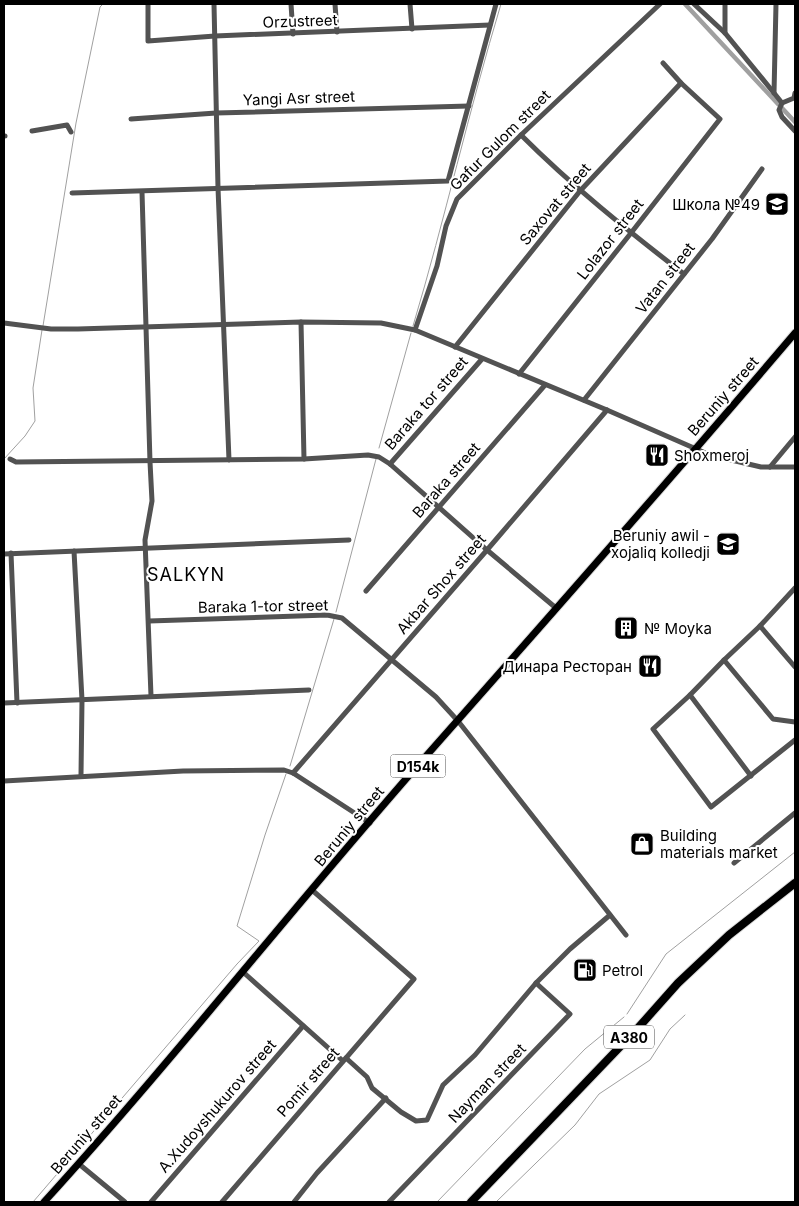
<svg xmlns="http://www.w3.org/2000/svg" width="799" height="1206" font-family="Inter,sans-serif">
  <rect width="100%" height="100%" fill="#fff"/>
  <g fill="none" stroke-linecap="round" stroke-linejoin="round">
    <g stroke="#a0a0a0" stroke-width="1">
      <polyline points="43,326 76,123 100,7 103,4"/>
      <path d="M413 326C445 219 469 110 501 4"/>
      <polyline points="379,448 411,333"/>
      <polyline points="4,459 25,436 35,421 33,388 42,330"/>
      <polyline points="336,612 376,459"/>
      <polyline points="290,766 334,619"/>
      <polyline points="627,1014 666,954 795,852"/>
      <polyline points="33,1202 237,964 259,941 237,926 265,835 286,774"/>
      <polyline points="437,1202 585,1049 624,1017"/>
      <polyline points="496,1202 575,1125 599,1094 650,1060 670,1029 685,1015"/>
    </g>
    <g stroke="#a0a0a0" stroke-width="4.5">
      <polyline points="685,4 778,104"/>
      <polyline points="782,108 795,122"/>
    </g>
    <g stroke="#dbdbdb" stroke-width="9">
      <path id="major" d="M44 1202C176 1057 297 902 427 755 551 615 674 475 795 333"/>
    </g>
    <g stroke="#dbdbdb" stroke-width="10">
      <polyline id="highway" points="471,1202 638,1028 678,983 729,935 795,883"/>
    </g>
    <g stroke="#525252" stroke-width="5">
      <polyline points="148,4 148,41 215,36 490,25"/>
      <polyline points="214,4 218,188 229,460"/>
      <polyline points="291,4 293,34"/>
      <polyline points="335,4 337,32"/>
      <polyline points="410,4 412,29"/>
      <polyline points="694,4 725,33 774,93 782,103 779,110 782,117 795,131"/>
      <polyline points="725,33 725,4"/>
      <polyline points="774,93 776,4"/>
      <polyline points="782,103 794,98 795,93"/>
      <polyline points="131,119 216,113 469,106"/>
      <polyline points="32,131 67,125 71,132"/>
      <path d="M521 135C572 186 627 230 684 274"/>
      <polyline points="4,136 5,136"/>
      <polyline points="142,192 150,462 152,501 145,540 151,696"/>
      <polyline points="72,193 448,181 496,4"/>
      <polyline points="301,322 304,459"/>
      <polyline points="4,323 51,329 78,329 301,322 381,323 415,330 607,410 710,455 761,467 795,467"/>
      <polyline points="415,330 437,266 446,226 457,199 521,135 660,4"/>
      <polyline points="455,347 580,191 681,83"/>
      <polyline points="519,374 631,233 720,119 681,83 663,63"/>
      <polyline points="584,400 712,239 762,169"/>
      <polyline points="10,459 16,462 304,459 368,455 379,457 390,464 487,550 556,608"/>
      <polyline points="390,464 482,359"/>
      <polyline points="770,467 795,437"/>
      <polyline points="74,551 82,700 81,775"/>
      <polyline points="11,553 17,703"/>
      <polyline points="4,554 349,540"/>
      <polyline points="795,588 760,626 724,660 690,695 653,729 711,807 795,740"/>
      <polyline points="366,591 545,385"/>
      <polyline points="149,621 327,615 342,618 436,697 458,721 626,935"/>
      <polyline points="760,626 795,667"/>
      <polyline points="724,660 773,719 795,722"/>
      <polyline points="690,695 751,776"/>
      <polyline points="4,703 309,690"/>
      <polyline points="293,773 487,550 607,410"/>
      <polyline points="4,781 183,771 284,770 293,773 370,823"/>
      <polyline points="734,863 795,813"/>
      <polyline points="243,972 343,1061"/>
      <polyline points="346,1058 367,1077 372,1088 401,1112 416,1121 427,1120 443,1085 475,1055 536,983 570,949 610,915"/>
      <polyline points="79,1164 125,1202"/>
      <polyline points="151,1202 303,1026"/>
      <polyline points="222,1202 414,979 312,890"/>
      <polyline points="294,1202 317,1173 386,1098"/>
      <polyline points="389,1202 570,1014 536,983"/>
    </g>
    <use href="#major" stroke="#000" stroke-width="7"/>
    <use href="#highway" stroke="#000" stroke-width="8"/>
  </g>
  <defs>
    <g id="school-square" transform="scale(1.25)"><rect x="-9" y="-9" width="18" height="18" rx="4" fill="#000" stroke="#fff"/><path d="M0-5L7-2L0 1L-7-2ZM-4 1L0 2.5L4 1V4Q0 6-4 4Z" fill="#fff"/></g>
    <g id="restaurant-square" transform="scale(1.25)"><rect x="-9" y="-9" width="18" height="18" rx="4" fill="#000" stroke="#fff"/><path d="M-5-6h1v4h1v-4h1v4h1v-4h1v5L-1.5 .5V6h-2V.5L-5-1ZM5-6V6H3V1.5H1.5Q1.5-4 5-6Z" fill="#fff"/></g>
    <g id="university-square" transform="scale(1.25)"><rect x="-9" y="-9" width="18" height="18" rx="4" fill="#000" stroke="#fff"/><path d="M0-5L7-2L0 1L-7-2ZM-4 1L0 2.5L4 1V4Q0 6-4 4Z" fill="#fff"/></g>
    <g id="building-square" transform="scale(1.25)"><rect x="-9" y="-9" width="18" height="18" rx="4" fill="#000" stroke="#fff"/><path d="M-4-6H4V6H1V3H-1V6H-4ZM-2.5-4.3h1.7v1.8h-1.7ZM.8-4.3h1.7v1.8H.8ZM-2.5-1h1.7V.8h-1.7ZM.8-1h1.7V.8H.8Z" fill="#fff"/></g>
    <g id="shop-square" transform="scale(1.25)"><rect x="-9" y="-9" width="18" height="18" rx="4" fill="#000" stroke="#fff"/><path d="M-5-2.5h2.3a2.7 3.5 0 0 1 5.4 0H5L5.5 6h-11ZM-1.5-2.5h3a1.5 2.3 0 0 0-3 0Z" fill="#fff"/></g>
    <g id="fuel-square" transform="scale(1.25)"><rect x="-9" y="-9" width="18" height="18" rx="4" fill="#000" stroke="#fff"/><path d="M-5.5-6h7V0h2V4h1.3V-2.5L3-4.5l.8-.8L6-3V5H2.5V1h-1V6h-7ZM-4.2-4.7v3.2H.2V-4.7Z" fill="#fff"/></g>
  </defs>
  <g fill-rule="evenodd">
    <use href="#school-square" x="777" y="204"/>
    <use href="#restaurant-square" x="657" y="455"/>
    <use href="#university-square" x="728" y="544"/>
    <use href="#building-square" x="626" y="628"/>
    <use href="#restaurant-square" x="650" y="666"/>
    <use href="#shop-square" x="642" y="844"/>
    <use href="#fuel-square" x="585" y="970"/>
  </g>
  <g text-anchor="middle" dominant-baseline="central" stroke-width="4" stroke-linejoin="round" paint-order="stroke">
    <g fill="#fff" stroke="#4c4c4c" stroke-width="1">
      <rect x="390.5" y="754.5" width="55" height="23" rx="4"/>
      <rect x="604" y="1025.5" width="50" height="23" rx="4"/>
    </g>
    <g font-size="14" font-weight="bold" fill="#000">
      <text x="418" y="766">D154k</text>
      <text x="629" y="1037">A380</text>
    </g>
    <g font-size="15" fill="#000" stroke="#fff">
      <text transform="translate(300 21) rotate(-2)">Orzustreet</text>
      <text transform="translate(299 98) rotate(-2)">Yangi Asr street</text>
      <text transform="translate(500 140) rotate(-45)">Gafur Gulom street</text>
      <text transform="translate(555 204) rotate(-50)">Saxovat street</text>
      <text transform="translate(610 239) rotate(-52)">Lolazor street</text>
      <text transform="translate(665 278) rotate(-52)">Vatan street</text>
      <text transform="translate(723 396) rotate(-49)">Beruniy street</text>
      <text transform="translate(426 403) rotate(-49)">Baraka tor street</text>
      <text transform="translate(446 480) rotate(-49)">Baraka street</text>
      <text transform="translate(441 584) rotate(-49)">Akbar Shox street</text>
      <text transform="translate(263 606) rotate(-1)">Baraka 1-tor street</text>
      <text transform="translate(349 826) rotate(-50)">Beruniy street</text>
      <text transform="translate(308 1082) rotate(-49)">Pomir street</text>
      <text transform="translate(487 1083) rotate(-46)">Nayman street</text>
      <text transform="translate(217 1106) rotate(-49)">A.Xudoyshukurov street</text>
      <text transform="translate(86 1134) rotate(-49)">Beruniy street</text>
    </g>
    <g font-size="15" fill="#000" stroke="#fff" text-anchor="start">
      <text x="760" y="204" text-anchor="end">Школа №49</text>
      <text x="674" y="455">Shoxmeroj</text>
      <text x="710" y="535" text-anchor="end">Beruniy awil -<tspan x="710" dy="17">xojaliq kolledji</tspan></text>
      <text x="644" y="628">№ Moyka</text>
      <text x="632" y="666" text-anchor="end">Динара Ресторан</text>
      <text x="660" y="835">Building<tspan x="660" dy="17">materials market</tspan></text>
      <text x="602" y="970">Petrol</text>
    </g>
    <g font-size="18" letter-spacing="1" fill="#000" stroke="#fff">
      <text x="186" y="574">SALKYN</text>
    </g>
  </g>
  <rect width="799" height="1206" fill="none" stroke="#000000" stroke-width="10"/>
</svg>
